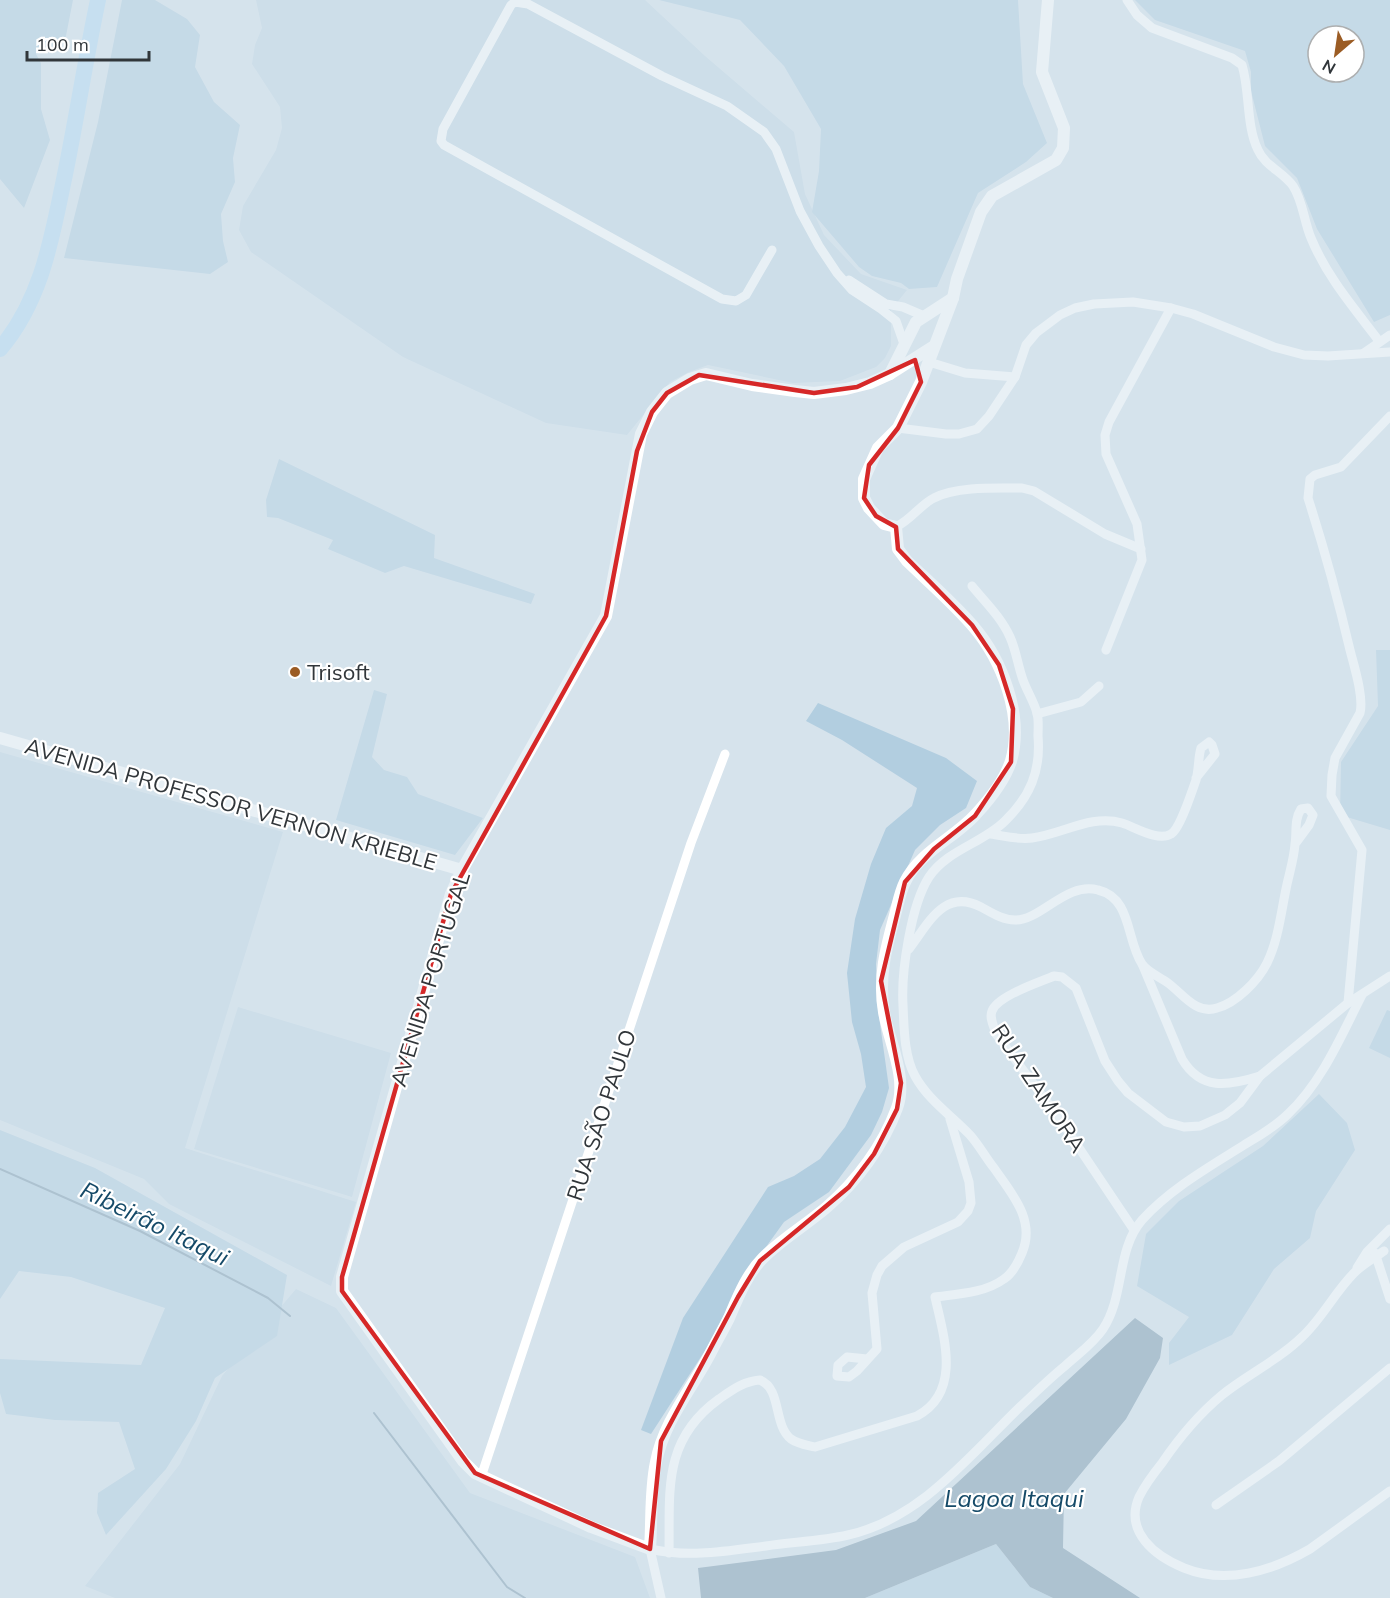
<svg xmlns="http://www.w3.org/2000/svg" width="1390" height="1598" font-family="Mulish,sans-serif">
  <rect width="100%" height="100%" fill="#d6e3ec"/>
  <g fill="#c3d7e4">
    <polygon points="256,0 645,0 705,56 794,132 805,194 824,235 861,274 907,290 891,310 891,346 885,358 876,367 840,381 793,383 708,365 689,372 670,382 627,435 546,423 403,357 251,252 239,230 243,206 276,150 282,128 280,107 252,64 255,45 262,28"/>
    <polygon points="0,752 283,832 185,1148 356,1202 331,1286 169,1204 144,1179 0,1120"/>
    <polygon points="238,1007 391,1053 352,1197 194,1149"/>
    <polygon points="296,1289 336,1308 470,1493 635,1557 650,1598 115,1598 85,1586 180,1464 222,1376"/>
  </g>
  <g fill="#b2cee0" fill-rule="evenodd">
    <polygon points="0,0 73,0 65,41 36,54 41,63 41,109 50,140 24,208 0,179"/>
    <polygon points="122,0 155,0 187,19 200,35 195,67 214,102 240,125 233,158 235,182 221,214 223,241 228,262 210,274 64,258 98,122"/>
    <polygon points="659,0 1018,0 1023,84 1047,143 1026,162 978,193 937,287 909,289 901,283 872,276 859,267 812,212 819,171 821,129 784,66 740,20"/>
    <path d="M1135 0H1390V315L1374 322 1317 229 1297 178 1265 146 1251 91V72L1245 51 1155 20ZM1318 36H1354V72H1318Z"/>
    <polygon points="279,459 435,535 434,558 535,594 531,604 404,566 385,573 328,549 333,540 278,518 267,517 266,500"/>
    <polygon points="1376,650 1390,650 1390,830 1340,815 1341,762 1378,706"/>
    <polygon points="374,690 387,694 372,757 384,770 407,777 418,794 483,818 455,855 336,820"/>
    <polygon points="818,703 946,758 977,781 966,808 940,825 915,850 880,930 876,964 877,1002 889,1088 882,1112 871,1135 829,1192 784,1222 742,1280 708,1346 651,1434 641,1430 683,1318 768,1187 794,1176 820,1159 845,1127 866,1087 861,1054 852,1022 847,973 855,919 871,864 886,828 912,806 917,788 842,740 806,721"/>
    <polygon points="1387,1010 1390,1011 1390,1058 1369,1048"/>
    <polygon points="1319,1094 1347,1123 1355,1150 1316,1211 1310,1238 1274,1269 1232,1335 1169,1365 1169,1343 1189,1317 1137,1286 1146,1234 1179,1201 1263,1146"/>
    <polygon points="0,1130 95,1168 287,1275 277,1336 215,1378 196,1421 166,1469 106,1535 97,1513 98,1493 135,1469 119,1422 55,1420 6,1414 0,1393 0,1359 141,1365 165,1308 71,1277 19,1271 0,1299"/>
    <polygon points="996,1544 1030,1587 1053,1598 865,1598"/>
  </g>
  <polygon fill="#7c99ad" points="1135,1318 1163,1338 1160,1358 1126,1419 1064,1494 1063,1548 1140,1598 1053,1598 1030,1587 996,1544 865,1598 701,1598 698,1568 836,1550 916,1521"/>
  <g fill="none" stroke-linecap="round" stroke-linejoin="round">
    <g stroke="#7c99ad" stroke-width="2">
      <polyline points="0,1169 140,1231 268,1298 290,1316"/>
      <polyline points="374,1413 507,1587 525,1598"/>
    </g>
    <g stroke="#fff" stroke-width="9">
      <path d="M1127 0 1137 15 1152 28 1232 58 1242 65C1250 91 1246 126 1258 150 1265 166 1283 172 1293 186 1303 201 1304 222 1311 238 1327 277 1354 308 1379 341"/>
      <polyline points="772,250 746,295 736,301 722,299 444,145 441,141 443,129 511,5 515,2 528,4 662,76 727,106 764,132 776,149 800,211 819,246 837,273 852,290 881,309 896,321 904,344"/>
      <polyline points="849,280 886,304 903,307 924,316"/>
      <polyline points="1364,353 1390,335"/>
      <polyline points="929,362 965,373 1015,377"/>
      <polyline points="898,428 946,434 959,434 977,429 989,416 1015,377 1026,345 1036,333 1060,315 1075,308 1094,304 1133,302 1171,308 1193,314 1274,347 1304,355 1328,356 1390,352"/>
      <path d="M896 527C912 519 920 505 934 498 956 486 997 488 1022 488L1034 491 1105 534 1141 549"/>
      <polyline points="1106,650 1142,560 1137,524 1106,454 1105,435 1109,422 1171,308"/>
      <polyline points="1037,714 1081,702 1099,686"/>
      <path d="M991 834C1005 836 1018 840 1032 838 1063 834 1091 814 1122 823 1135 827 1158 842 1171 834 1180 829 1192 791 1196 780 1199 769 1198 758 1201 748L1209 742 1212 745 1215 754 1196 778"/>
      <path d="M909 949C929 923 944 888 981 907 992 913 1003 920 1015 920 1040 921 1067 881 1098 890 1132 898 1126 940 1142 964 1147 972 1160 977 1168 983 1183 994 1196 1015 1217 1008 1236 1003 1258 981 1267 963 1278 941 1281 913 1286 889 1289 874 1294 859 1295 844 1297 832 1294 820 1301 809L1308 808 1313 815 1309 825 1295 844"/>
      <path d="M1143 966 1182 1059C1201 1091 1228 1086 1260 1076"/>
      <path d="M1348 1003 1362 850 1331 796 1332 775 1335 758 1360 713C1364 697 1354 666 1350 650 1338 599 1324 548 1308 498L1310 479 1315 475 1341 467 1390 416"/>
      <path d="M1134 1230 1059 1118 996 1034C994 1026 989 1018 992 1011 997 996 1040 982 1054 976L1062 977 1076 988 1105 1061 1118 1081 1128 1093 1166 1122 1184 1127 1200 1126 1225 1115 1240 1103 1260 1076 1348 1003 1390 976"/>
      <path d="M1384 1251C1374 1258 1363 1264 1354 1273 1335 1292 1323 1317 1303 1336 1279 1360 1248 1374 1222 1395 1199 1414 1179 1438 1162 1463 1154 1473 1145 1485 1139 1497 1124 1532 1155 1556 1184 1568 1226 1585 1272 1571 1310 1549L1390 1491"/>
      <polyline points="1375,1253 1390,1299"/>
      <polyline points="1357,1268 1367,1252 1390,1229"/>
      <polyline points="867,1359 847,1357 838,1365 837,1376 849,1377 857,1371 877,1349 872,1293 877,1275 882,1266 904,1247 958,1222 968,1211 971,1203 969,1182 950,1119"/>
      <polyline points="481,1477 691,843 725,754"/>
      <polyline points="1216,1505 1279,1461 1390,1368"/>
      <path d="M669 1553C670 1491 662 1440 719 1399 732 1390 744 1381 760 1380 782 1389 773 1425 791 1439 798 1444 807 1445 815 1447L917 1416C962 1392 944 1337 935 1297 958 1294 985 1293 1004 1279 1013 1273 1018 1263 1022 1253 1036 1220 1012 1194 994 1168 986 1158 979 1145 970 1135 952 1116 928 1100 915 1076 904 1056 904 1027 903 1005 901 972 911 905 929 877 947 850 983 843 1005 821 1030 797 1041 771 1038 736 1038 729 1039 720 1037 713 1034 702 1027 691 1023 680 1018 666 1016 650 1010 637 1001 617 985 602 972 586"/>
      <path d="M661 1598 650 1549C689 1558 727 1551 766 1546 793 1542 822 1541 848 1535 921 1519 971 1454 1022 1405 1036 1392 1050 1378 1065 1366 1078 1354 1093 1344 1103 1329 1125 1296 1116 1250 1142 1220 1170 1189 1209 1167 1244 1145 1259 1136 1275 1127 1288 1114 1322 1082 1341 1036 1362 995"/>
    </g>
    <g stroke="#fff" stroke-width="12">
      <path d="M934 346 890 374 870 383 846 389 814 393 795 391 752 385 706 374 690 379 667 393 652 412 641 434 606 616 462 870 451 894 342 1277V1291L463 1461 475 1473 591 1527 650 1549C652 1521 650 1490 656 1462 664 1421 691 1390 710 1354 716 1342 723 1330 729 1318 738 1297 747 1274 763 1258 783 1238 806 1225 827 1207 857 1181 883 1146 897 1108 908 1078 889 1042 884 1012 878 978 886 948 895 915 898 904 900 892 905 882 920 851 955 838 976 814 989 800 1005 779 1011 761 1024 716 1002 660 973 626 953 603 929 582 907 561L898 549 896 527 884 524 869 508 864 498V479L878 448 898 428 921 382 953 298 957 279 981 212 992 196 1056 160 1063 148 1064 128 1042 72 1048 0"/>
      <polyline points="890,374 916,322 953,298"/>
      <polyline points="0,738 462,870"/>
    </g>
    <path stroke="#b4daf3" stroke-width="16" d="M0 349C40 302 51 243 63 184 76 123 85 61 98 0"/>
  </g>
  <path d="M0 0H1390V1598H0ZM915 360 921 382 898 428 869 465 864 498 876 516 896 527 898 549 972 625 999 665 1013 709 1011 762 975 816 934 849 905 882 881 981 901 1083 897 1109 874 1154 849 1187 760 1261 738 1297 661 1441 650 1549 475 1473 342 1291V1277L451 894 606 616 637 451 652 412 667 393 699 375 814 393 857 387Z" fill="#d6e3ec" fill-opacity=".55" fill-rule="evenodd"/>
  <path fill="none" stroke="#d62828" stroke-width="4.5" stroke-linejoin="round" d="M915 360 921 382 898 428 869 465 864 498 876 516 896 527 898 549 972 625 999 665 1013 709 1011 762 975 816 934 849 905 882 881 981 901 1083 897 1109 874 1154 849 1187 760 1261 738 1297 661 1441 650 1549 475 1473 342 1291V1277L451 894 606 616 637 451 652 412 667 393 699 375 814 393 857 387Z"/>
  <circle fill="#9b5c24" stroke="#fff" stroke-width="2" cx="295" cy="672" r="6"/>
  <g text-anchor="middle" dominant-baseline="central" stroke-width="4.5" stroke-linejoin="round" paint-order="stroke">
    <g font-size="22" fill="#31363a" stroke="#fff" text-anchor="start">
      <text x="307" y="672">Trisoft</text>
    </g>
    <g font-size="22" fill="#31363a" stroke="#fff">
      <text transform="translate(231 804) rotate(16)">AVENIDA PROFESSOR VERNON KRIEBLE</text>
      <text transform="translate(430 979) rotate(-73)">AVENIDA PORTUGAL</text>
      <text transform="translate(1039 1088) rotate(56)">RUA ZAMORA</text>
      <text transform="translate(601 1115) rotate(-72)">RUA SÃO PAULO</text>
    </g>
    <g font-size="24" font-style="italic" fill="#154a68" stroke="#fff">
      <text transform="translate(155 1223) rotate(26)">Ribeirão Itaqui</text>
      <text x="1014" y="1498">Lagoa Itaqui</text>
    </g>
  </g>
  <g transform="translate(1336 54) rotate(209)"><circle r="28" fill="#ffffff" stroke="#adafb0" stroke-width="1.5"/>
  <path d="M0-4.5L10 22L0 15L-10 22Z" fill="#9b5c24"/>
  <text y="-9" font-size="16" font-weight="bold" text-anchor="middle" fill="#31363a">N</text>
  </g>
  <path d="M27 51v9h122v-9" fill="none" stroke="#31363a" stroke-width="3"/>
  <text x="36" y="51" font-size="18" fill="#31363a" stroke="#ffffff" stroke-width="4.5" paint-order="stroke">100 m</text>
</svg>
